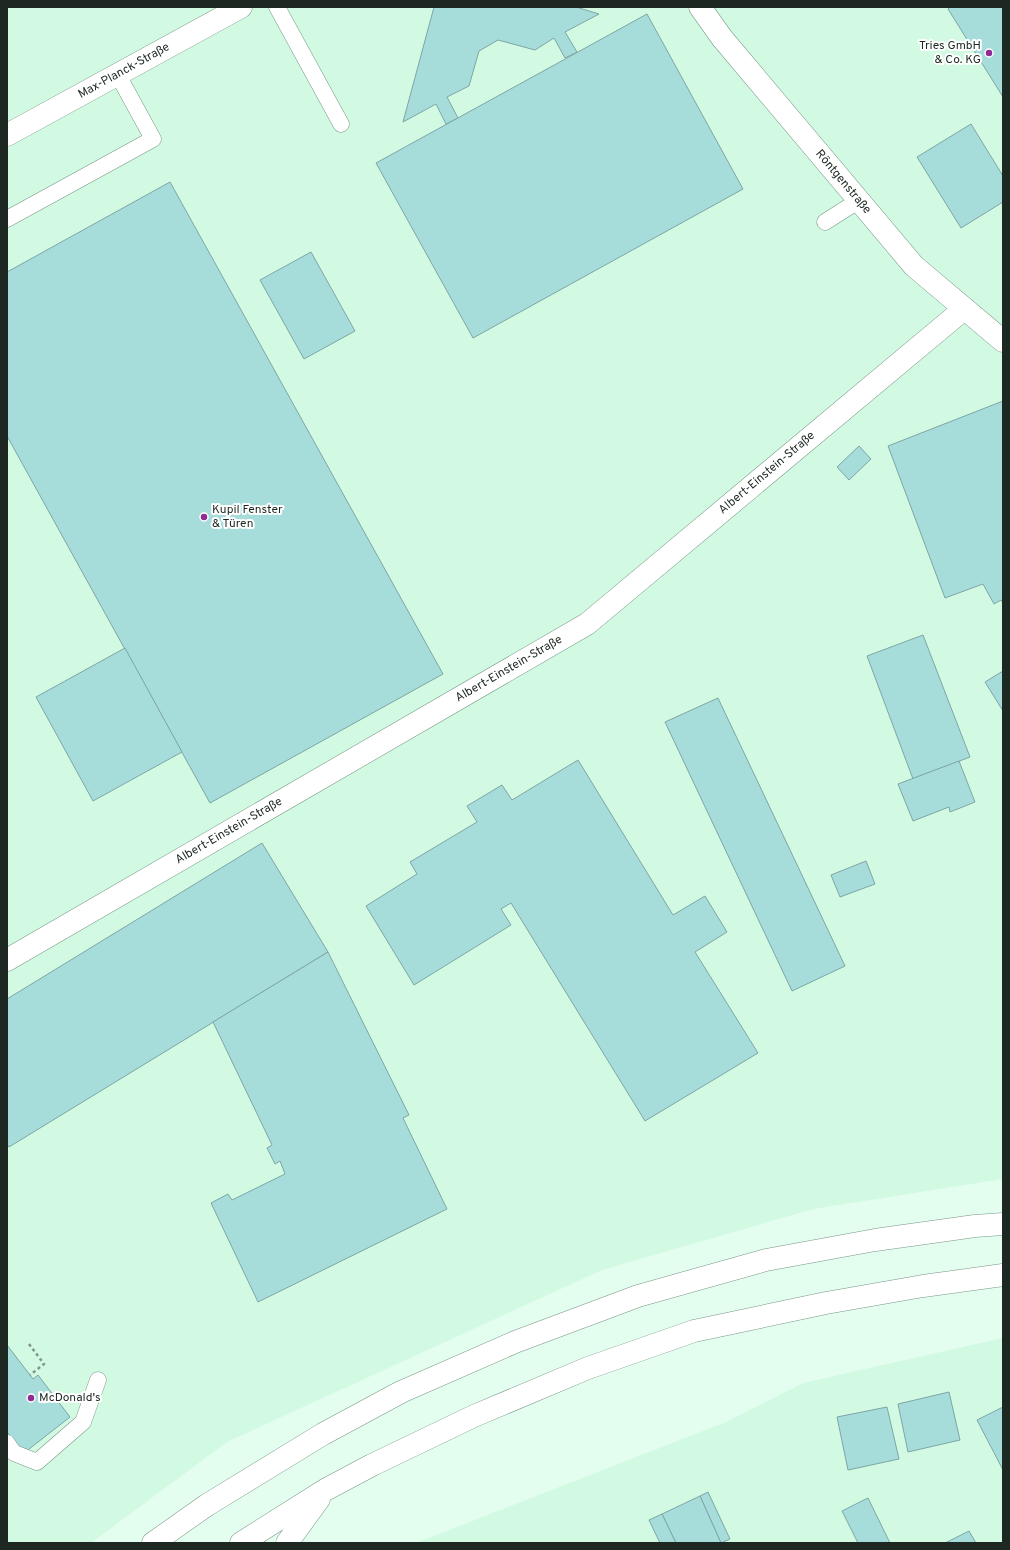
<svg xmlns="http://www.w3.org/2000/svg" width="1010" height="1550" font-family="Overpass,sans-serif">
  <rect width="100%" height="100%" fill="#e3fdee"/>
  <g fill="#d2fae3">
    <polygon points="7,7 1003,7 1003,1179 813,1209 602,1270 227,1442 91,1543 7,1543"/>
    <polygon points="1003,1338 1003,1543 416,1543 726,1422 803,1383"/>
  </g>
  <g fill="#a6dddb" stroke="#7ea5a4">
    <polygon points="434,7 576,7 599,14 565,32 577,52 565,58 554,38 535,50 498,40 479,51 469,86 447,97 458,118 446,124 436,104 403,122"/>
    <polygon points="950,7 1003,7 1003,97 948,9"/>
    <polygon points="647,14 743,189 473,338 376,163"/>
    <polygon points="971,124 1003,176 1003,202 961,228 917,157"/>
    <polygon points="170,182 443,674 210,803 7,436 7,272"/>
    <polygon points="311,252 355,331 304,359 260,280"/>
    <polygon points="1003,401 1003,603 1001,600 994,604 983,584 945,598 888,446"/>
    <polygon points="859,446 871,459 849,480 837,467"/>
    <polygon points="923,635 970,757 913,779 867,656"/>
    <polygon points="125,648 182,752 93,801 36,697"/>
    <polygon points="1003,671 1003,711 985,682"/>
    <polygon points="718,698 845,966 792,991 665,722"/>
    <polygon points="578,760 673,915 705,896 727,932 695,952 758,1053 645,1121 511,903 501,909 511,925 414,985 366,906 417,874 410,862 477,822 467,806 502,785 512,800"/>
    <polygon points="959,761 975,802 950,812 949,807 913,821 898,784"/>
    <polygon points="262,843 328,952 9,1147 7,1144 7,999"/>
    <polygon points="866,861 875,884 840,897 831,875"/>
    <polygon points="328,952 409,1115 403,1118 447,1209 258,1302 211,1203 228,1194 232,1200 285,1174 280,1161 275,1164 267,1148 272,1145 213,1022"/>
    <polygon points="7,1345 33,1379 38,1375 70,1417 24,1453 7,1432"/>
    <polygon points="949,1392 960,1440 908,1452 898,1404"/>
    <polygon points="887,1407 899,1459 848,1470 837,1417"/>
    <polygon points="1003,1407 1003,1470 977,1420"/>
    <polygon points="708,1492 730,1539 721,1543 700,1496"/>
    <polygon points="700,1496 721,1543 676,1543 662,1514"/>
    <polygon points="868,1498 890,1543 858,1543 842,1511"/>
    <polygon points="662,1514 676,1543 660,1543 649,1520"/>
    <polygon points="969,1531 976,1543 945,1543"/>
  </g>
  <g fill="none" stroke-linecap="round" stroke-linejoin="round">
    <g stroke="#789786" stroke-width="17">
      <g id="service">
        <polyline points="277,7 341,124"/>
        <polyline points="7,219 153,139 118,75"/>
        <polyline points="825,222 858,201"/>
        <polyline points="7,1443 14,1453 37,1462 83,1422 98,1380"/>
      </g>
    </g>
    <g stroke="#789786" stroke-width="23">
      <g id="tertiary">
        <polyline points="700,7 722,38 914,266 1003,341"/>
        <polyline points="7,135 241,7"/>
        <polyline points="7,960 587,624 964,309"/>
      </g>
    </g>
    <g stroke="#789786" stroke-width="23">
      <g id="primary">
        <polyline points="153,1543 207,1505 323,1434 401,1392 515,1342 638,1296 766,1260 875,1240 975,1226 1003,1224"/>
        <polyline points="241,1543 325,1490 372,1465 474,1416 588,1368 694,1331 826,1303 923,1286 1003,1275"/>
        <polyline points="287,1543 319,1499"/>
      </g>
    </g>
    <polyline stroke="#82968b" stroke-width="2.5" stroke-dasharray="3 3" stroke-linecap="butt" points="29,1344 44,1364 30,1375"/>
    <use href="#service" stroke="#fff" stroke-width="16"/>
    <use href="#tertiary" stroke="#fff" stroke-width="22"/>
    <use href="#primary" stroke="#fff" stroke-width="22"/>
  </g>
  <g fill="#902b91" stroke="#fff" stroke-width="1.5">
    <circle cx="989" cy="53" r="4"/>
    <circle cx="204" cy="517" r="4"/>
    <circle cx="31" cy="1398" r="4"/>
  </g>
  <g text-anchor="middle" dominant-baseline="central" stroke-width="4" stroke-linejoin="round" paint-order="stroke">
    <g font-size="12" fill="#1c2821" stroke="#fff" text-anchor="start">
      <text x="981" y="46" text-anchor="end">Tries GmbH<tspan x="981" dy="14">&amp; Co. KG</tspan></text>
      <text x="212" y="510">Kupil Fenster<tspan x="212" dy="14">&amp; Türen</tspan></text>
      <text x="39" y="1398">McDonald's</text>
    </g>
    <g font-size="12" fill="#1c2821" stroke="#fff">
      <text transform="translate(124 71) rotate(-29)">Max-Planck-Straße</text>
      <text transform="translate(843 182) rotate(50)">Röntgenstraße</text>
      <text transform="translate(767 473) rotate(-40)">Albert-Einstein-Straße</text>
      <text transform="translate(509 669) rotate(-30)">Albert-Einstein-Straße</text>
      <text transform="translate(229 831) rotate(-30)">Albert-Einstein-Straße</text>
    </g>
  </g>
  <rect width="1010" height="1550" fill="none" stroke="#1c2821" stroke-width="16"/>
</svg>
